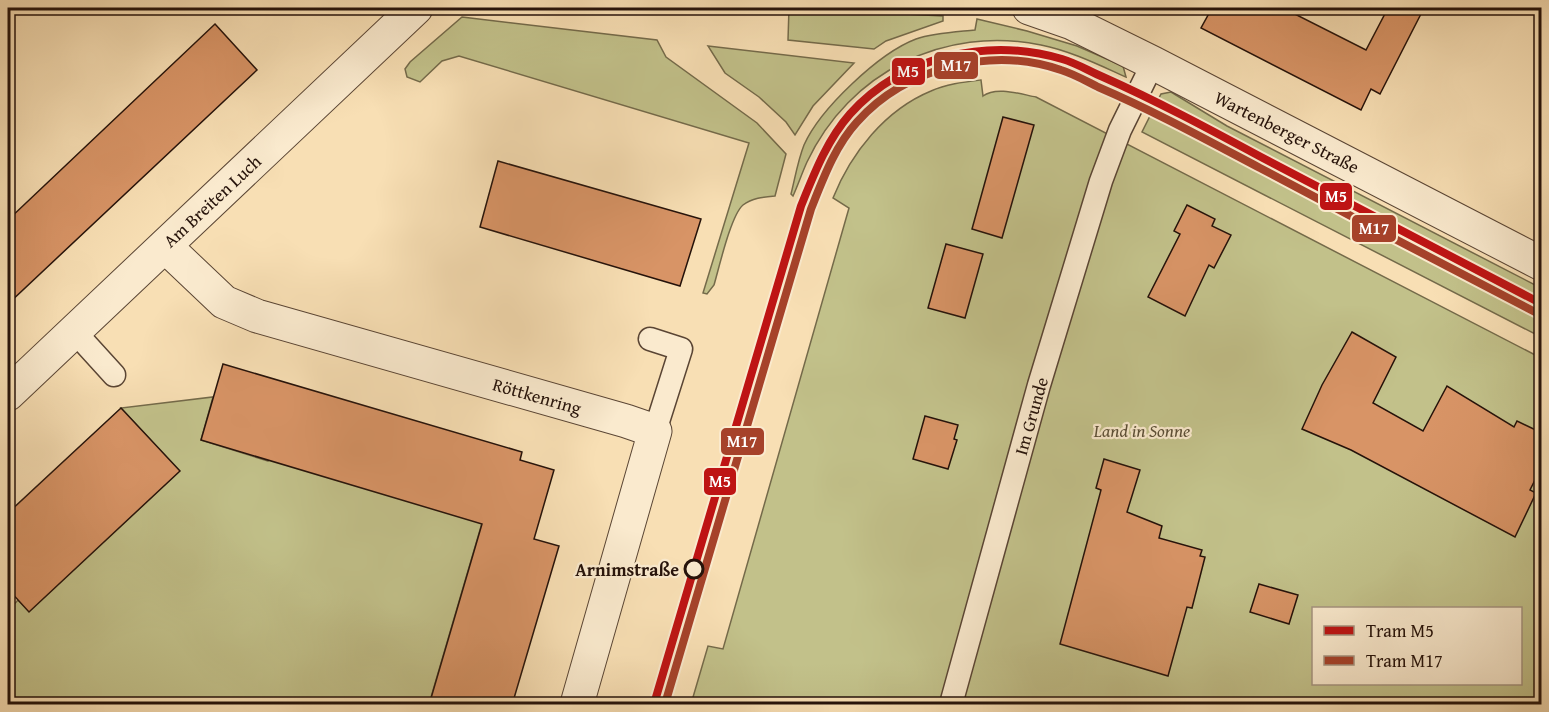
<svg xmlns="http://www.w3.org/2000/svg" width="1549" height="712" font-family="'Gentium Book Plus',serif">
  <rect width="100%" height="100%" fill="#f8dfb4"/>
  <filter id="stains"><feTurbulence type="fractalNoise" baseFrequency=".00333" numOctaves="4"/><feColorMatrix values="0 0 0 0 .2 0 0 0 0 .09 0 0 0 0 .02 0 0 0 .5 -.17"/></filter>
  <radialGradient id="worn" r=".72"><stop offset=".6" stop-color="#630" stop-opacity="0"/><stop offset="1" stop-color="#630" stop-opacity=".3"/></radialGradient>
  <g fill="#c2c18a" stroke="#746a4a" stroke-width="1.5" fill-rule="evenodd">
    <polygon points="789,8 943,16 943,21 886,41 874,49 788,40"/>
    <path d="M462 17 657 40 666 57 757 123 786 154 775 196C763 197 752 198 743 205 731 215 719 268 714 285L707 294 703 293 749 143 459 56 442 61 420 82 407 77 405 69 410 62Z"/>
    <path d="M977 19 1027 31 1077 46 1123 66 1126 77C1099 65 1071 51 1041 45 945 25 849 72 807 162 802 173 798 185 793 196L791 194C795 178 798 160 804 145 820 109 879 53 916 39 934 33 956 32 975 30Z"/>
    <polygon points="708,46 854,63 813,106 795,135 786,122 759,97 725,73"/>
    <path d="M981 80 983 96C996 86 1020 94 1036 97L1541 358V704H691L708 646 723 649 849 208 833 198C851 153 885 110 931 91 946 84 964 82 981 80ZM1314 608H1520V684H1314Z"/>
    <polygon points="1171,92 1227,126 1541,288 1541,337 1142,132 1161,94"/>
    <polygon points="213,397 201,440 268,461 270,454 482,523 429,704 8,704 8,611 18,600 29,611 179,471 121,408"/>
  </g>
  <g fill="#d89466" stroke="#25120a" stroke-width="1.5">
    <polygon points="1212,8 1283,8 1366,50 1388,8 1424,8 1380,94 1371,89 1361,110 1201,28"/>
    <polygon points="215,24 257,70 8,304 8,220"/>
    <polygon points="1003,117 1034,125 1002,238 972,229"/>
    <polygon points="498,161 701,219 680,286 480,227"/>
    <polygon points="1187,205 1215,219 1212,226 1231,235 1214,268 1209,265 1185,316 1148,297 1180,234 1174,231"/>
    <polygon points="946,244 983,254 965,318 928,308"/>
    <polygon points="1352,332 1396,357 1373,403 1423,431 1447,386 1514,427 1517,421 1542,433 1542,466 1530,490 1536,493 1515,537 1351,450 1302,429 1322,385"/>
    <polygon points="223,364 522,452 520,460 554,470 534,539 559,546 512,705 429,705 482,524 201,440"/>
    <polygon points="121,408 180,471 29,612 8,589 8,513"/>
    <polygon points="925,416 958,425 954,439 957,440 948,469 913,459"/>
    <polygon points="1104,459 1140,470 1127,512 1162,526 1159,538 1202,550 1200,556 1205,557 1192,608 1187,607 1168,676 1060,644 1101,490 1096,488"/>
    <polygon points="1259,584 1298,595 1289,624 1250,612"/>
  </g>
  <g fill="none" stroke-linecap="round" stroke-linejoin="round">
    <g stroke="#5a4534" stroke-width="25">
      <g id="service">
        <polyline points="74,331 114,375"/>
        <polyline points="650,339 681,349 655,431"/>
        <polyline points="951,704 1039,385 1101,181 1120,130 1153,63"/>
      </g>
    </g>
    <g stroke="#5a4534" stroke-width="35">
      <g id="minor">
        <polyline points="165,246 224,302 257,316 626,421 655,431 577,704"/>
        <polyline points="8,394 416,8"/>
      </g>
    </g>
    <g stroke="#5a4534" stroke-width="35">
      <polyline id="tertiary" points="1029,8 1072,23 1153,63 1542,264"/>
    </g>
    <use href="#service" stroke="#faeace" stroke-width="22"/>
    <use href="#minor" stroke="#faeace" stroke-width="33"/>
    <use href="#tertiary" stroke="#faeace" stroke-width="33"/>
    <g stroke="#faeace" stroke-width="12">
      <path id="tram-1" d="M654 704 801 206C814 174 827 140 850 114 902 56 988 37 1062 59 1076 63 1089 71 1103 77 1157 101 1209 129 1261 157 1354 206 1448 255 1542 304"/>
    </g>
    <g stroke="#faeace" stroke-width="12">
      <path id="tram-2" d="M665 704 811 209C823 179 835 146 857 122 906 67 992 46 1061 70 1074 74 1086 81 1098 87 1154 111 1207 140 1260 168 1352 217 1445 265 1537 313"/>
    </g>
    <use href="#tram-1" stroke="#be1414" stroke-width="8"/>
    <use href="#tram-2" stroke="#a6422a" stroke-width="8"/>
  </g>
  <circle fill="#faeace" stroke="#25120a" stroke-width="3" cx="694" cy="569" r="9"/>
  <g text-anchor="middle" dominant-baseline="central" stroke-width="4.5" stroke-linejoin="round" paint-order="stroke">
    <g font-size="18" fill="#25120a" stroke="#faeace">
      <text transform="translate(1287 132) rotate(27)">Wartenberger Straße</text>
      <text transform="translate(212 201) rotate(-43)">Am Breiten Luch</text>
      <text transform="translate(537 396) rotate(16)">Röttkenring</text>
      <text transform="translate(1031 416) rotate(-74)">Im Grunde</text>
    </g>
    <g font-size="18" font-style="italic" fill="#5c4f37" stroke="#faeace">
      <text x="1142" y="430">Land in Sonne</text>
    </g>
    <g font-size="18" font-weight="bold" fill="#25120a" stroke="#faeace" text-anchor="end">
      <text x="679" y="569">Arnimstraße</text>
    </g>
  </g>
  <g stroke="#faeace" stroke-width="2">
    <rect x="933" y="51" width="46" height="29" rx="6" fill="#a6422a"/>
    <rect x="891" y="57" width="35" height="29" rx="6" fill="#be1414"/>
    <rect x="1319" y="182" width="34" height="29" rx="6" fill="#be1414"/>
    <rect x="1351" y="214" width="46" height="29" rx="6" fill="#a6422a"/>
    <rect x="720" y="427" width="45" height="29" rx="6" fill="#a6422a"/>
    <rect x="703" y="467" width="34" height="29" rx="6" fill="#be1414"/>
  </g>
  <g font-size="16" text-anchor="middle" font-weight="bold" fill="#fff">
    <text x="956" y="71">M17</text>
    <text x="908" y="77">M5</text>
    <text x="1336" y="202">M5</text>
    <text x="1374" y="234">M17</text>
    <text x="742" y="447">M17</text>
    <text x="720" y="487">M5</text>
  </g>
  <rect width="1549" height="712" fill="none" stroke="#f8dfb4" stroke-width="30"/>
  <rect x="9" y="9" width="1531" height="694" fill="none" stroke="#25120a" stroke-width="3"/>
  <rect x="15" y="15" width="1519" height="682" fill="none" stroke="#25120a" stroke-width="1.5"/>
  <rect x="1312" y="607" width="210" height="78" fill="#faeace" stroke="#a59480" stroke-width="1.5"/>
  <rect x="1324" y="626" width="30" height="9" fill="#be1414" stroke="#a59480" stroke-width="1.5"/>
  <text x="1366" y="637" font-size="18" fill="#25120a">Tram M5</text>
  <rect x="1324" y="656" width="30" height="9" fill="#a6422a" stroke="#a59480" stroke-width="1.5"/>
  <text x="1366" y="667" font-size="18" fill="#25120a">Tram M17</text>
  <rect width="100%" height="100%" filter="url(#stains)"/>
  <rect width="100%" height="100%" fill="url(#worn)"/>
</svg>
